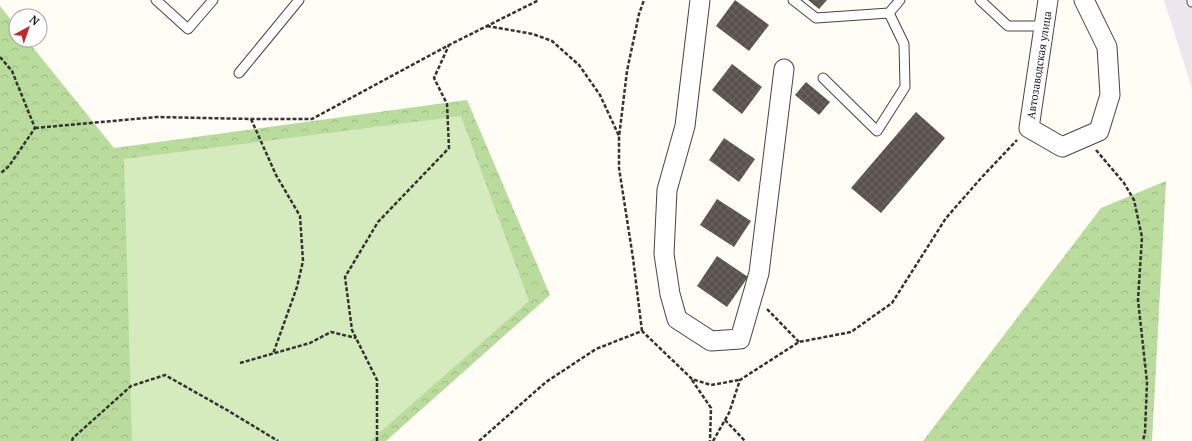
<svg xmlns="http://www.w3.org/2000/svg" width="1192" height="441" font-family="'PT Serif',serif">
  <defs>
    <pattern id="forest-crowns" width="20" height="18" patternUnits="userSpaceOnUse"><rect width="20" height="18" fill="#b9dc9c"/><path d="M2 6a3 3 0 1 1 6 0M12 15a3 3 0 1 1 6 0" fill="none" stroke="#9ebc85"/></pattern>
    <pattern id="building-cross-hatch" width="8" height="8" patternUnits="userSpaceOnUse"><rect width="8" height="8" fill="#5a524d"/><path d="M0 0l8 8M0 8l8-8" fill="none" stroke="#6d6662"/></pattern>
  </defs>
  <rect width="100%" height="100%" fill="#fffdf5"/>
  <polygon fill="#eee6ef" points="1164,0 1192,0 1192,89"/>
  <g fill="url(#forest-crowns)">
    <polygon points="0,6 16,26 16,40 27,40 114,148 467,100 550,295 386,441 0,441"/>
    <polygon points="1166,181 1152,441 923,441 1101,208"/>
  </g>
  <polygon fill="#d5ebbd" points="461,116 529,301 370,441 132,441 124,159"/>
  <g fill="url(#building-cross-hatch)">
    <polygon points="735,0 769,25 749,51 716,26"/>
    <polygon points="808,0 827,0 819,9"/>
    <polygon points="732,64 762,87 742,114 712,90"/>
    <polygon points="806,82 830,102 819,115 795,95"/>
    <polygon points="916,112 945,138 881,213 851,188"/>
    <polygon points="724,138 755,159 739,182 709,160"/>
    <polygon points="717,199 751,221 734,247 700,225"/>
    <polygon points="717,256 748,277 727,307 697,286"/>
  </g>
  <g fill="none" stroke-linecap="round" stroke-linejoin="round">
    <g stroke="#444" stroke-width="11">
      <g id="lane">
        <polyline points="156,0 188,29 213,0"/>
        <polyline points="793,0 816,18 889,13 900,0"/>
        <polyline points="980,0 1008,26 1044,26"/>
        <polyline points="1192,0 1192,2"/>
        <polyline points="239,73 299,0"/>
        <polyline points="823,78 877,131 905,87 904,44 889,13"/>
      </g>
    </g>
    <g stroke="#444" stroke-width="21">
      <g id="street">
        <polyline points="700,0 685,126 667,190 664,254 670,294 677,319 711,341 740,339 759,273 784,69"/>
        <polyline points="1048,0 1029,128 1062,147 1099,131 1110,95 1107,47 1084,0"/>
      </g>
    </g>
    <g stroke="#333" stroke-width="2.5" stroke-dasharray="4 2" stroke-linecap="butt">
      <polyline points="487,26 533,34 552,41 579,65 600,95 619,136"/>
      <polyline points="0,57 12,71 35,128 9,166 0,174"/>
      <polyline points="251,119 276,175 300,216 303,261 297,287 273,354"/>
      <polyline points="35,128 157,117 251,119 312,119 449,45 539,0"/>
      <polyline points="1096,150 1124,183 1134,200 1142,237 1138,300 1147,382 1145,432 1143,441"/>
      <polyline points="767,309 799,342"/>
      <polyline points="642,331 633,258 619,168 619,137 627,71 639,14 644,0"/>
      <polyline points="240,363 310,343 331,332 356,338"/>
      <polyline points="692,380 711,408 710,441"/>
      <polyline points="725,420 745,441"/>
      <polyline points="72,441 73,438 131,386 165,375 227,410 278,441"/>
      <polyline points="377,441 377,380 352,330 345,277 378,222 449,148 447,104 434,78 449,45"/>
      <polyline points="479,441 546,382 596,349 642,331 692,379 711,385 739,380"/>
      <polyline points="713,441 729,413 740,380 799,342 851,332 892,303 946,218 982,177 1017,140"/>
    </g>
    <use href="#lane" stroke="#fff" stroke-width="9"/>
    <use href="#street" stroke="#fff" stroke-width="19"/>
  </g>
  <g text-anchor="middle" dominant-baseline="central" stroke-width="4" stroke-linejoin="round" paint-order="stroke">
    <g font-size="11" fill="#111" stroke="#fff">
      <text transform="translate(1039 65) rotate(-81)">Автозаводская улица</text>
    </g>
  </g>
  <g transform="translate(28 28) rotate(40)"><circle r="19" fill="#ffffff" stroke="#a0a0a0"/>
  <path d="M0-3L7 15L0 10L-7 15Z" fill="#c4262e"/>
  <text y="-6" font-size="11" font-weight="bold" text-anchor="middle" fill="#111111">N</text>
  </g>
</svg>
